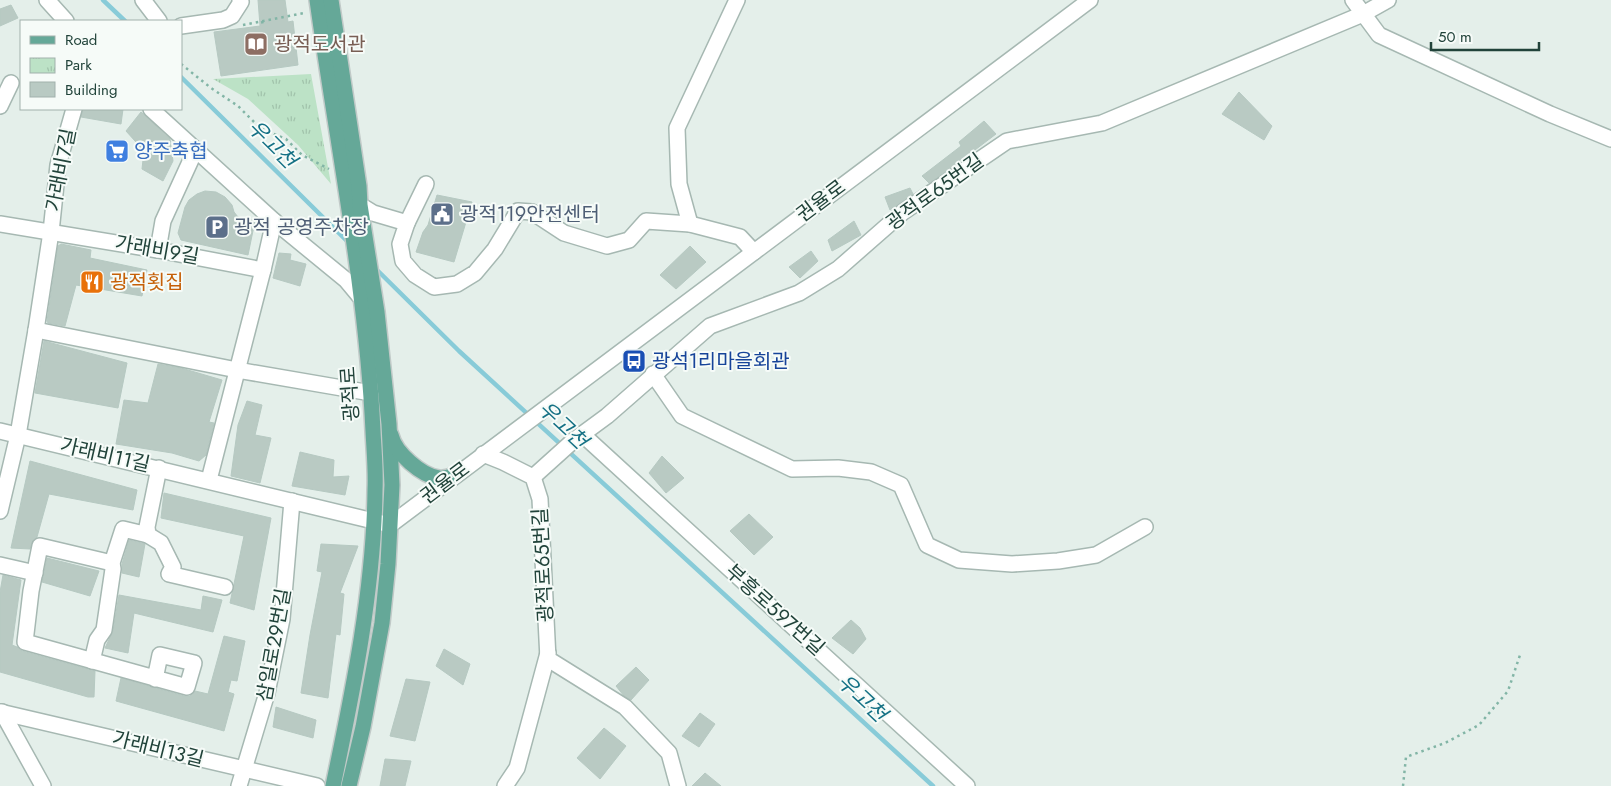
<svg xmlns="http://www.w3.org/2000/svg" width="1611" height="786" font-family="Jost,'Noto Sans KR',sans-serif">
  <defs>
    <pattern id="park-tufts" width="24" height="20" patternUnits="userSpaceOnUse" patternTransform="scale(1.25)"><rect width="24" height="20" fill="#bce2c6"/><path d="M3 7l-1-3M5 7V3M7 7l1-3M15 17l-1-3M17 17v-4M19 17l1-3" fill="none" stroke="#a1c3ab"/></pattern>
  </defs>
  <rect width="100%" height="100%" fill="#e4efea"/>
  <polygon fill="url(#park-tufts)" points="311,74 331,184 298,145 248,99 213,79"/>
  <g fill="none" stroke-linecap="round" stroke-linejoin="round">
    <g stroke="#88cbd8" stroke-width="4.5">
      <polyline points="103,0 125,21"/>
      <polyline points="181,77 350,244"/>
      <polyline points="375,268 459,351 933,786"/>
    </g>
  </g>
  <g fill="#b9cac3" stroke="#b6c9c2">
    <polygon points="258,0 285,0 288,22 293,21 298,65 221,76 214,32 260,26"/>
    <polygon points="11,5 18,18 0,26 0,9"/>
    <polygon points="1239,92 1272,126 1264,140 1222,114"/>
    <polygon points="83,109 123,109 121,124 81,117"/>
    <polygon points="141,112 170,139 173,161 163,181 142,169 144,151 126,131"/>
    <polygon points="984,121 996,134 967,156 966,155 950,169 929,183 922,176 961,146 959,142"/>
    <polygon points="910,188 913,194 890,210 885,197"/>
    <polygon points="205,191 216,192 225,197 232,205 234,212 238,217 255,221 248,255 181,240 178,233 185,207 189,200 197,194"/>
    <polygon points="437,195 472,202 454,262 416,252 423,232 428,225"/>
    <polygon points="854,221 861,235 832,251 828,240"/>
    <polygon points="61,244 91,250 90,258 147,270 142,296 76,285 65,326 48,323 47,321 58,246"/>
    <polygon points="690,246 706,262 676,289 660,275"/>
    <polygon points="811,251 818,261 800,278 789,267"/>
    <polygon points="279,253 291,254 290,260 306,264 300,286 273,278"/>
    <polygon points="44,341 127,363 118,408 35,393"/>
    <polygon points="158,364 181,368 222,380 209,422 214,423 206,455 199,461 172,453 116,444 124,400 148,403"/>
    <polygon points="247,401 262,405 255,435 271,438 260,483 231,476 238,425"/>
    <polygon points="300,452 334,460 333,477 349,476 345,495 292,486"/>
    <polygon points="662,456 684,478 666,493 649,473"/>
    <polygon points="30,461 137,490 133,510 49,494 37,537 33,540 30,549 11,548"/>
    <polygon points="164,493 271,518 254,610 230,603 244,536 161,518"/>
    <polygon points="749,514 773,537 754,555 730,531"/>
    <polygon points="129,540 145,544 139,577 122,573 122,564"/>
    <polygon points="321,544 358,546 340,593 344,594 340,635 336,634 328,698 301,693 310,635 322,572 317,571"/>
    <polygon points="47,558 99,571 90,596 42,582"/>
    <polygon points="3,575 21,580 12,645 17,647 22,651 95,671 94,697 88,697 0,672 0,592"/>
    <polygon points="119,595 201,610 203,596 222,600 213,632 134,613 128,653 105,648 113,631"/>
    <polygon points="851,620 860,628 866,639 853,654 832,638"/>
    <polygon points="224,636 245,641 237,681 231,680 228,692 234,694 224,731 116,701 121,678 184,696 190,696 195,691 208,694"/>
    <polygon points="444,649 470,664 463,685 436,666"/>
    <polygon points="636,667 649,680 631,700 624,696 616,686"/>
    <polygon points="406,679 430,682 415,741 390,736"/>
    <polygon points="276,707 316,720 313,738 273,727"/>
    <polygon points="700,713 715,724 699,747 682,736"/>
    <polygon points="604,728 626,746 600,779 577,758"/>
    <polygon points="385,759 411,761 405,786 380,786"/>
    <polygon points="705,773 721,786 692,786"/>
  </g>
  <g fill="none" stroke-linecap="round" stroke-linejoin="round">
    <g stroke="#a6b8b2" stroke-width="18">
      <g id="minor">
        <polyline points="47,0 66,21"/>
        <polyline points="143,0 159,21"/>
        <polyline points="1353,0 1379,35 1550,114 1611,139"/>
        <polyline points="181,26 223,20 232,16 241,2 240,0"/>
        <polyline points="0,106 11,83"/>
        <polyline points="151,109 274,221 263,270 209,480"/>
        <polyline points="360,205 373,213 407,223 400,244 403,261 415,275 434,287 457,284 475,273 495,249 518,211 532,212 564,233 607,246 629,240 646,221 690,224 740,237 754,252"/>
        <polyline points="274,221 346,280 361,298"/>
        <polyline points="407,223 426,184"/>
        <polyline points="0,224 158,250 263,270"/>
        <polyline points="690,224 679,184 677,128 737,0"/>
        <polyline points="158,250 163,221 195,151"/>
        <polyline points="36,330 237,370 371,393"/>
        <polyline points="653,374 682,416 792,469 838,468 871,472 901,485 927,545 959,560 1012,564 1058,561 1096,555 1145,527"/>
        <polyline points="0,431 390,525 1090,0"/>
        <polyline points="582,434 967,786"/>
        <polyline points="483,454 503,462 533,477 540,499 548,659 625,707 669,753 678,786"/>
        <polyline points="533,477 573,441 607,416 710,326 799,293 838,269 903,212 1007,141 1102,123 1363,14 1388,0"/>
        <polyline points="0,511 18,435 36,330 51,232 58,165 74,109"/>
        <polyline points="148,535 161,543 173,567 169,574 225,587"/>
        <polyline points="112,563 40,546 31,591 25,642 187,687 194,663 160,655 155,679"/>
        <polyline points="0,565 35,573"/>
        <polyline points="92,661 97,640 104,630 113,569 112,563 123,529 148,535 147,527 159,468"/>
        <polyline points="0,712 317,786"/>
        <polyline points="2,712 43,786"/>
        <polyline points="239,786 267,693 282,619 292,501"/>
        <polyline points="505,786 517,768 548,653"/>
      </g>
    </g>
    <g stroke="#c1cac8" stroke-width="18">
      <g id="major">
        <path d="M317 0C337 144 366 286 373 431 374 451 376 471 375 490 374 588 353 691 333 786"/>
        <polyline points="331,0 359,186 360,205 377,312 389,424 392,485 388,564 382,623 363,727 349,786"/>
        <path d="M391 435C395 453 422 476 439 478 444 479 450 476 455 475"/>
      </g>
    </g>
    <g stroke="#82b5a6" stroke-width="2.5" stroke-dasharray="2.5 4" stroke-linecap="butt">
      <polyline points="262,21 263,26"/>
      <polyline points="243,25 304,13"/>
      <polyline points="181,64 211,88 238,106 260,128 286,139 302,155 329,169"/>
      <polyline points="1403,786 1406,757 1445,743 1479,725 1508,691 1520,655"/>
    </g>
    <use href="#minor" stroke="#fff" stroke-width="15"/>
    <use href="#major" stroke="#65a898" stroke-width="15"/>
  </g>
  <defs>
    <g id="library-square" transform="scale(1.25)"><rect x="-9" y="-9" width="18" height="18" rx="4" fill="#8d6e63" stroke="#f6fbf8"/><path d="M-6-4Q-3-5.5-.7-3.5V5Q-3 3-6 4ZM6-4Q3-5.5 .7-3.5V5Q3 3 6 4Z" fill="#fff"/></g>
    <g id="supermarket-square" transform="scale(1.25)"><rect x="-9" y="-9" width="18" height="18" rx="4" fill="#3f7fe0" stroke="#f6fbf8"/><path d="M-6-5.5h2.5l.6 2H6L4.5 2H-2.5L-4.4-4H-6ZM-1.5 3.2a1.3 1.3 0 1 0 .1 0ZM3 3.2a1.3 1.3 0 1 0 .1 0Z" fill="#fff"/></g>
    <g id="civic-square" transform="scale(1.25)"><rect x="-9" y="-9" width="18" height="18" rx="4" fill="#5c6f8a" stroke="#f6fbf8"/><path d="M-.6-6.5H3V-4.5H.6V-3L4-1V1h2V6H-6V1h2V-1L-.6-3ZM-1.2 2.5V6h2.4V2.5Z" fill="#fff"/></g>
    <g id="parking-square" transform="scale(1.25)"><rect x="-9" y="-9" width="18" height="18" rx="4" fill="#5c6f8a" stroke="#f6fbf8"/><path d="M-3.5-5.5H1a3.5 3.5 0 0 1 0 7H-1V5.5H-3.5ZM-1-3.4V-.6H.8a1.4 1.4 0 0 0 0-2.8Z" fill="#fff"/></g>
    <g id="restaurant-square" transform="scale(1.25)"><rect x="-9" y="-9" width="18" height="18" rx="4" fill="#e8710a" stroke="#f6fbf8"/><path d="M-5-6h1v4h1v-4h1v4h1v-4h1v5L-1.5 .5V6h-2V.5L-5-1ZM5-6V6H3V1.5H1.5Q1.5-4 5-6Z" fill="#fff"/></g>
    <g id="bus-square" transform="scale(1.25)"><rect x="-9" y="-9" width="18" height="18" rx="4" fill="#1a4fb4" stroke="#f6fbf8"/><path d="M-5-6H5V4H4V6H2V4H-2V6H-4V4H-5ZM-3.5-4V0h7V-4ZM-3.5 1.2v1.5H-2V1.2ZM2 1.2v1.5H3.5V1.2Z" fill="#fff"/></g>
  </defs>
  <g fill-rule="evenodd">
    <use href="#library-square" x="256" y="44"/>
    <use href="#supermarket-square" x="117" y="151"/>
    <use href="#civic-square" x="442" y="214"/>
    <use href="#parking-square" x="217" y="227"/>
    <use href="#restaurant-square" x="92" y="282"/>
    <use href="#bus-square" x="634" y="361"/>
  </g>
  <g text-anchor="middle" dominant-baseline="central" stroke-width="4" stroke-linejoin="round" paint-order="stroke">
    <g font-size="20" fill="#785e54" stroke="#f6fbf8" text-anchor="start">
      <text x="274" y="44">광적도서관</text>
    </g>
    <g font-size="20" fill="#366cbe" stroke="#f6fbf8" text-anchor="start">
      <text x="134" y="151">양주축협</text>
    </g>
    <g font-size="20" fill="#21433a" stroke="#f6fbf8">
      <text transform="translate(61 170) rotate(-79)">가래비7길</text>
      <text transform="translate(935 192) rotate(-36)">광적로65번길</text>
      <text transform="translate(821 201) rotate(-37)">권율로</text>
      <text transform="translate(157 250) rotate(10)">가래비9길</text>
      <text transform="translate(350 394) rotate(-94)">광적로</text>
      <text transform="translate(105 455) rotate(13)">가래비11길</text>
      <text transform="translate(445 483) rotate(-37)">권율로</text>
      <text transform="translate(543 565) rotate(-93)">광적로65번길</text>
      <text transform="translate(775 610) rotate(42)">부흥로597번길</text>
      <text transform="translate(274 645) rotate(-80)">삼일로29번길</text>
      <text transform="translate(158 749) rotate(14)">가래비13길</text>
    </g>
    <g font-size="20" fill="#4e5e75" stroke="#f6fbf8" text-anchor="start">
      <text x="460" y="214">광적119안전센터</text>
      <text x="234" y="227">광적 공영주차장</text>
    </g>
    <g font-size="20" fill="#c56008" stroke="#f6fbf8" text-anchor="start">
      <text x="110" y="282">광적횟집</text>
    </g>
    <g font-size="20" fill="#164399" stroke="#f6fbf8" text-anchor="start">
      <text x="652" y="361">광석1리마을회관</text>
    </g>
    <g font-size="21" font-style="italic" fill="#157185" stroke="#f6fbf8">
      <text transform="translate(272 144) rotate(45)">우고천</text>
      <text transform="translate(563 425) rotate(43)">우고천</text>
      <text transform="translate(862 698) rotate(43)">우고천</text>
    </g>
  </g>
  <rect x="20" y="20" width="162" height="90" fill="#f6fbf8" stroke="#a1b1ac"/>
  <rect x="30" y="36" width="25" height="8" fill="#65a898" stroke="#a1b1ac"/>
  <text x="65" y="45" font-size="15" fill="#21433a">Road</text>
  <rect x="30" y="58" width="25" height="15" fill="url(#park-tufts)" stroke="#a1b1ac"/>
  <text x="65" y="70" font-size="15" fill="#21433a">Park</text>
  <rect x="30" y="82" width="25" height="15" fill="#b9cac3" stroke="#a1b1ac"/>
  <text x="65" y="95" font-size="15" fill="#21433a">Building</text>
  <path d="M1431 42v8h108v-8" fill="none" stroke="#21433a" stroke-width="2.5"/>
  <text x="1438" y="42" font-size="15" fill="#21433a" stroke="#f6fbf8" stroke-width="4" paint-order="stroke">50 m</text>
</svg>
